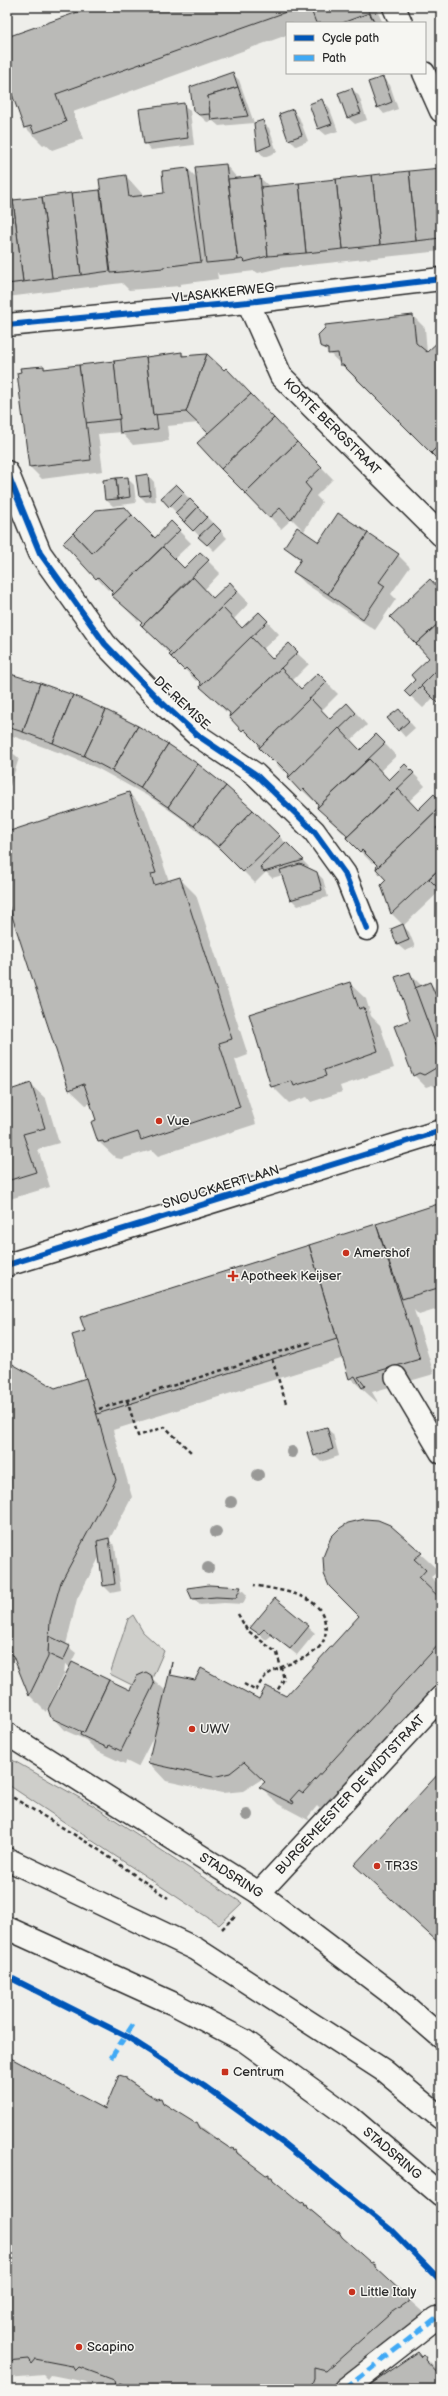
<svg xmlns="http://www.w3.org/2000/svg" width="448" height="2396" font-family="'Balsamiq Sans',sans-serif">
  <rect width="100%" height="100%" fill="#eeeeea"/>
  <filter id="ink" filterUnits="userSpaceOnUse"><feTurbulence type="fractalNoise" baseFrequency=".025" numOctaves="2"/><feDisplacementMap in="SourceGraphic" scale="8" xChannelSelector="R" yChannelSelector="G"/><feConvolveMatrix kernelMatrix="1 2 1 2 8 2 1 2 1" color-interpolation-filters="sRGB"/></filter>
  <g filter="url(#ink)">
    <g fill="#cececa" stroke="#7c7c7a">
      <polygon points="133,1615 143,1632 164,1651 146,1692 110,1674 128,1619"/>
      <polygon points="7,1757 94,1806 242,1903 219,1925 7,1784"/>
    </g>
    <g fill="#0003" fill-rule="evenodd">
      <polygon points="94,7 375,7 383,23 287,23 287,35 73,112 83,139 52,150 45,144 43,145 25,127 7,77 7,38"/>
      <polygon points="232,73 239,80 254,123 219,126 213,121 207,122 194,110 191,88"/>
      <polygon points="383,78 390,85 398,109 384,114 378,107"/>
      <polygon points="352,89 359,96 367,120 355,124 348,118 339,93"/>
      <polygon points="322,100 329,107 338,131 326,135 319,129"/>
      <polygon points="183,104 190,111 194,145 151,150 145,143"/>
      <polygon points="293,110 299,117 308,141 296,146 289,139"/>
      <polygon points="262,122 269,128 277,152 264,157 258,150"/>
      <polygon points="226,165 238,179 259,177 270,187 441,169 441,251 280,268 258,273 255,271 219,275 217,272 218,279 180,284 180,286 129,290 122,283 7,297 7,202 100,191 102,193 126,176 144,196 165,194 188,169 197,178"/>
      <polygon points="413,316 425,328 427,353 441,343 441,462 321,345"/>
      <polygon points="182,353 185,356 204,354 238,381 333,479 316,496 322,502 304,531 292,519 281,529 270,517 208,433 199,423 167,426 169,441 133,445 121,432 98,434 103,471 42,479 30,467 18,374 44,367 47,370"/>
      <polygon points="148,475 154,482 156,501 146,502 140,496"/>
      <polygon points="127,478 134,485 136,503 113,506 106,500"/>
      <polygon points="176,485 227,538 214,551 162,498"/>
      <polygon points="171,523 191,543 174,559 184,569 200,553 220,573 204,590 213,599 230,583 249,603 233,620 242,629 259,613 279,634 262,650 272,660 289,644 300,656 309,664 292,681 301,690 318,674 338,694 321,711 331,720 347,704 359,716 367,725 350,741 360,751 376,735 388,747 396,756 380,771 389,781 405,765 417,777 425,786 409,801 418,811 441,801 441,890 403,926 409,932 415,947 405,951 398,945 403,925 392,914 383,885 388,880 376,867 378,865 374,861 372,863 346,837 349,835 345,831 343,833 331,821 315,802 288,777 290,774 286,770 284,772 259,746 260,745 241,728 232,714 228,710 226,712 200,685 202,683 198,679 196,681 171,655 173,653 169,649 167,651 141,624 143,622 140,619 138,621 126,609 112,594 114,593 110,588 108,590 64,543 155,539"/>
      <polygon points="320,543 398,555 410,567 391,594 396,599 375,630 306,584 294,572 301,561 285,547"/>
      <polygon points="441,592 441,705 434,697 423,708 405,691 417,680 430,658"/>
      <polygon points="7,674 279,836 309,867 306,868 316,872 323,879 328,897 298,906 291,899 283,875 272,878 266,872 255,883 231,859 181,818 153,799 97,768 66,755 7,734"/>
      <polygon points="405,717 415,728 405,737 399,730"/>
      <polygon points="7,749 19,758 10,786 7,784"/>
      <polygon points="129,793 145,810 169,881 179,878 196,895 248,1055 235,1060 256,1124 158,1156 152,1150 121,1159 116,1158 99,1142 97,1121 91,1103 86,1105 69,1089 7,898 7,833"/>
      <polygon points="409,973 422,986 430,983 441,995 441,1084 436,1087 432,1085 426,1087 414,1075"/>
      <polygon points="349,983 366,999 371,1016 380,1025 394,1068 340,1086 342,1092 311,1102 307,1097 289,1103 273,1087 250,1015"/>
      <polygon points="31,1085 46,1099 59,1143 38,1149 50,1187 10,1199 11,1203 7,1204 7,1091"/>
      <path d="M441 1204V1308L419 1315 414 1310 434 1374 372 1392 379 1404 350 1378 344 1358 113 1430 132 1497 109 1540 115 1546 121 1591 111 1593 104 1586 100 1556 77 1599 66 1645 76 1653 71 1663 130 1691 140 1674 146 1673 166 1691 260 1700 286 1697 360 1617 335 1592 326 1578 390 1526 439 1571 431 1577 441 1587V1590L436 1596 441 1600V1678L321 1810 317 1806 308 1817 310 1821 278 1804 261 1787 266 1783 262 1779 243 1791 222 1793 166 1781 149 1763 157 1730 138 1767 126 1761 125 1764 97 1751 86 1740 64 1730 52 1717 48 1706 46 1712 30 1696 7 1638V1362L55 1389 88 1379 86 1332 81 1318ZM65 1664 70 1667 52 1704 50 1703 64 1674ZM60 1721 82 1731V1733L60 1723Z"/>
      <polygon points="326,1428 333,1434 339,1456 321,1462 314,1455"/>
      <polygon points="209,1586 240,1588 247,1595 243,1604 224,1603 200,1605 193,1598"/>
      <polygon points="308,1627 315,1633 297,1655 272,1635 266,1640 252,1628"/>
      <polygon points="441,1773 441,1945 355,1865"/>
      <polygon points="7,2057 106,2111 126,2078 157,2100 161,2100 171,2109 195,2124 197,2123 231,2150 233,2149 237,2151 250,2164 266,2177 269,2176 301,2204 304,2203 370,2264 375,2266 391,2284 425,2314 343,2387 330,2383 330,2389 111,2389 95,2383 92,2387 86,2382 51,2375 48,2379 44,2375 7,2378"/>
      <polygon points="424,2357 441,2374 441,2389 365,2389 392,2369 394,2371"/>
    </g>
    <g fill="#babab7" stroke="#2b2b2b">
      <polygon points="92,7 300,7 56,94 66,122 34,133 31,126 24,128 7,80 7,37"/>
      <polygon points="310,7 367,7 375,23 369,13 342,23 316,23"/>
      <polygon points="441,15 441,25 437,17"/>
      <polygon points="233,72 238,87 208,96 210,114 199,115 193,110 190,87"/>
      <polygon points="383,77 392,102 377,108 368,82"/>
      <polygon points="238,87 248,116 211,120 208,96"/>
      <polygon points="352,88 361,113 347,118 338,93"/>
      <polygon points="322,99 332,124 318,129 309,104"/>
      <polygon points="184,103 188,138 144,144 139,109"/>
      <polygon points="293,109 302,135 288,140 279,114"/>
      <polygon points="263,120 271,145 257,151 254,123"/>
      <polygon points="226,164 238,260 206,263 195,167"/>
      <polygon points="188,168 201,262 163,267 163,268 111,273 99,179 126,175 129,197 164,193 162,171"/>
      <polygon points="441,168 441,238 416,241 409,171"/>
      <polygon points="409,171 416,241 380,245 372,175"/>
      <polygon points="372,175 380,245 343,249 336,179"/>
      <polygon points="260,176 268,256 245,262 242,259 238,260 228,179"/>
      <polygon points="336,179 343,249 306,253 299,183"/>
      <polygon points="299,183 306,253 268,256 261,187"/>
      <polygon points="100,190 110,271 81,275 71,193"/>
      <polygon points="71,193 81,275 52,278 42,197"/>
      <polygon points="42,197 52,278 23,282 13,200"/>
      <polygon points="13,200 23,282 7,284 7,201"/>
      <polygon points="413,315 416,343 427,352 440,340 441,342 441,443 431,453 343,365 340,365 338,353 328,354 328,349 320,346 318,335 325,328 325,325"/>
      <polygon points="182,352 182,356 207,354 186,412 153,415 146,357"/>
      <polygon points="207,354 224,370 226,368 251,394 209,434 186,412"/>
      <polygon points="146,357 153,415 156,414 158,429 120,433 114,361"/>
      <polygon points="114,361 120,419 85,423 79,365"/>
      <polygon points="79,365 91,460 29,467 17,373 21,372 20,368 44,366 44,369"/>
      <polygon points="251,394 274,418 221,469 197,443"/>
      <polygon points="274,418 297,442 245,493 221,469"/>
      <polygon points="297,442 322,467 305,483 311,490 291,520 280,508 269,518 245,493"/>
      <polygon points="441,443 441,463 431,453"/>
      <polygon points="148,474 150,495 139,496 136,476"/>
      <polygon points="128,477 130,497 118,499 116,478"/>
      <polygon points="116,478 118,499 105,500 103,480"/>
      <polygon points="176,484 184,492 169,507 161,498"/>
      <polygon points="190,499 198,507 184,522 175,513"/>
      <polygon points="125,507 132,515 92,553 73,533 96,510"/>
      <polygon points="198,507 207,517 193,531 184,522"/>
      <polygon points="338,513 368,533 328,594 293,572 301,559 284,547 297,527 319,542"/>
      <polygon points="132,515 155,538 171,521 180,530 112,596 113,592 98,577 96,579 63,543 73,533 92,553"/>
      <polygon points="213,523 221,531 207,545 198,537"/>
      <polygon points="368,533 399,554 379,582 385,586 363,619 328,594"/>
      <polygon points="163,547 184,568 200,552 209,560 142,626 140,624 142,622 112,596"/>
      <polygon points="193,577 213,598 230,582 238,591 171,657 169,655 171,653 142,626"/>
      <polygon points="430,579 441,591 441,621 416,644 390,617"/>
      <polygon points="222,607 242,628 259,612 268,621 200,687 201,683 186,668 184,670 171,657"/>
      <polygon points="441,621 441,666 410,697 404,691 415,680 411,675 429,658 416,644"/>
      <polygon points="251,637 272,659 289,643 298,652 229,717 230,713 200,687"/>
      <polygon points="441,666 441,706 421,686"/>
      <polygon points="281,668 301,689 318,673 327,682 259,748 259,744 244,729 242,731 229,717"/>
      <polygon points="7,673 40,683 23,732 7,727"/>
      <polygon points="40,683 73,695 53,743 23,732"/>
      <polygon points="73,695 106,710 84,756 53,743"/>
      <polygon points="310,698 330,719 347,703 356,713 288,778 289,774 274,759 272,761 259,748"/>
      <polygon points="399,709 409,721 398,731 387,718"/>
      <polygon points="106,710 138,726 112,771 84,756"/>
      <polygon points="138,726 168,744 140,788 112,771"/>
      <polygon points="339,728 360,750 376,734 385,743 317,808 318,804 304,789 301,792 288,778"/>
      <polygon points="168,744 198,764 168,807 140,788"/>
      <polygon points="7,748 13,750 7,769"/>
      <polygon points="369,759 389,780 405,764 414,773 346,838 347,835 317,808"/>
      <polygon points="198,764 226,786 194,826 168,807"/>
      <polygon points="226,786 253,810 218,847 194,826"/>
      <polygon points="398,789 418,810 434,794 441,801 441,806 376,869 377,865 362,850 360,852 346,838"/>
      <polygon points="129,792 156,873 151,874 154,885 180,877 232,1039 219,1043 240,1107 141,1140 138,1132 104,1143 103,1141 98,1142 91,1122 96,1120 84,1084 69,1090 7,901 7,832"/>
      <polygon points="441,806 441,823 436,828 441,834 441,867 391,914 381,885 386,880 376,869"/>
      <polygon points="253,810 280,836 243,872 218,847"/>
      <polygon points="286,842 304,860 264,872 260,867"/>
      <polygon points="300,864 317,872 322,890 290,900 280,870"/>
      <polygon points="441,867 441,891 429,879"/>
      <polygon points="403,924 409,940 397,945 391,929"/>
      <polygon points="410,972 441,1058 441,1065 424,1075 419,1073 413,1076 394,1026 410,1020 395,977"/>
      <polygon points="350,982 359,1009 364,1007 378,1051 324,1070 326,1076 294,1086 292,1081 271,1087 249,1014"/>
      <polygon points="430,982 441,1008 441,1058 415,988"/>
      <polygon points="31,1083 45,1128 23,1134 36,1172 7,1181 7,1091"/>
      <polygon points="441,1203 441,1287 402,1299 376,1224"/>
      <polygon points="376,1224 420,1359 358,1377 365,1386 362,1388 355,1376 349,1379 309,1245"/>
      <polygon points="309,1245 337,1339 97,1414 72,1335 85,1331 80,1317"/>
      <polygon points="7,1361 55,1388 86,1378 116,1480 61,1582 50,1621 48,1657 29,1696 7,1641"/>
      <polygon points="327,1427 333,1449 314,1456 307,1432"/>
      <polygon points="365,1519 378,1520 390,1525 422,1553 414,1559 426,1570 419,1578 441,1599 441,1642 303,1793 299,1790 290,1800 294,1802 293,1804 259,1787 265,1782 244,1762 230,1773 213,1777 148,1763 172,1662 170,1675 195,1680 201,1668 259,1699 266,1686 286,1696 359,1616 329,1586 324,1574 323,1557 331,1537 340,1528 348,1523"/>
      <polygon points="109,1538 115,1584 103,1586 97,1541"/>
      <polygon points="209,1585 241,1587 236,1598 216,1597 192,1599 187,1588"/>
      <polygon points="275,1598 309,1626 290,1649 264,1629 259,1634 250,1628"/>
      <polygon points="49,1636 70,1646 63,1661 48,1654"/>
      <polygon points="72,1662 109,1680 84,1733 51,1718 48,1709"/>
      <polygon points="146,1672 151,1675 154,1684 121,1751 109,1745 108,1748 80,1735 81,1732 84,1733 109,1680 130,1690 137,1676"/>
      <polygon points="441,1771 441,1945 354,1865"/>
      <polygon points="7,2056 105,2109 119,2075 126,2077 126,2079 156,2099 161,2098 163,2103 195,2123 197,2122 200,2128 231,2149 233,2148 234,2151 236,2150 237,2153 266,2175 269,2174 269,2177 272,2177 273,2180 301,2203 304,2202 305,2206 307,2205 308,2208 337,2232 339,2232 342,2237 371,2263 373,2262 374,2265 375,2264 375,2267 404,2294 406,2294 406,2297 409,2297 408,2302 390,2314 326,2371 314,2368 314,2378 310,2389 133,2389 120,2383 115,2386 114,2380 79,2367 75,2371 72,2366 35,2359 31,2364 28,2359 7,2361"/>
      <polygon points="418,2352 422,2357 424,2355 426,2358 425,2360 441,2377 441,2389 364,2389"/>
    </g>
    <g fill="none" stroke-linecap="round" stroke-linejoin="round">
      <g stroke="#2b2b2b" stroke-width="24">
        <polyline id="lane" points="396,1377 441,1453"/>
      </g>
      <g stroke="#2b2b2b" stroke-width="25">
        <g id="street">
          <polyline points="394,7 401,23"/>
          <polyline points="424,73 441,111"/>
          <path id="s1" d="M248 302 281 376 441 535"/>
          <polyline points="7,472 40,553 105,644 160,701 197,735 255,774 314,831 345,874 367,929"/>
          <polyline points="7,1265 441,1131"/>
          <path id="s2" d="M7 1734 259 1893 388 1991 441 2037"/>
          <path id="s3" d="M259 1893 441 1697"/>
          <polyline points="345,2389 436,2318"/>
        </g>
      </g>
      <g stroke="#2b2b2b" stroke-width="25">
        <g id="secondary">
          <polyline points="7,325 248,302 441,279"/>
          <polyline points="7,1859 196,1949 383,2070 441,2118"/>
          <path id="s4" d="M7 1928 172 2003 245 2041 351 2118 441 2195"/>
        </g>
      </g>
      <g stroke="#2b2b2b" stroke-width="2.5" stroke-dasharray="4 3" stroke-linecap="butt">
        <polyline points="272,1359 286,1403"/>
        <polyline points="127,1400 138,1436 165,1427 193,1454"/>
        <polyline points="99,1409 311,1342"/>
        <polyline points="238,1614 247,1630 277,1653 284,1679 277,1691"/>
        <path d="M244 1684 256 1691C259 1686 261 1680 266 1676 284 1660 332 1660 325 1623 320 1592 279 1591 254 1585"/>
        <polyline points="7,1794 93,1846 168,1898"/>
        <polyline points="222,1929 235,1916"/>
      </g>
      <use href="#lane" stroke="#f6f6f2" stroke-width="21"/>
      <use href="#street" stroke="#f6f6f2" stroke-width="22"/>
      <use href="#secondary" stroke="#f6f6f2" stroke-width="22"/>
      <g stroke="#3fa9f5" stroke-width="5" stroke-dasharray="10 5" stroke-linecap="butt">
        <polyline points="111,2058 134,2023"/>
        <polyline points="345,2389 436,2318"/>
      </g>
      <g stroke="#f6f6f2" stroke-width="8">
        <g id="cycleway">
          <polyline points="7,325 248,302 441,279"/>
          <polyline points="7,472 40,553 105,644 160,701 197,735 255,774 314,831 345,874 367,929"/>
          <polyline points="7,1265 441,1131"/>
          <polyline points="7,1976 126,2036 204,2086 283,2143 391,2230 441,2281"/>
        </g>
      </g>
      <use href="#cycleway" stroke="#0057b8" stroke-width="6"/>
    </g>
    <g fill="#999997">
      <circle cx="292" cy="1452" r="6"/>
      <circle cx="258" cy="1475" r="6"/>
      <circle cx="231" cy="1502" r="6"/>
      <circle cx="216" cy="1532" r="6"/>
      <circle cx="208" cy="1568" r="6"/>
      <circle cx="247" cy="1815" r="6"/>
    </g>
  </g>
  <g fill="#c8321e" stroke="#f6f6f2" stroke-width="1.5">
    <circle cx="159" cy="1121" r="4"/>
    <circle cx="346" cy="1253" r="4"/>
    <path d="M231 1270h4v4h4v4h-4v4h-4v-4h-4v-4h4z"/>
    <circle cx="192" cy="1729" r="4"/>
    <circle cx="377" cy="1866" r="4"/>
    <rect x="221" y="2068" width="8" height="8" rx="2"/>
    <circle cx="352" cy="2292" r="4"/>
    <circle cx="79" cy="2347" r="4"/>
  </g>
  <g text-anchor="middle" dominant-baseline="central" stroke-width="3" stroke-linejoin="round" paint-order="stroke">
    <g font-size="13" fill="#2b2b2b" stroke="#f6f6f2">
      <text transform="translate(223 293) rotate(-6)">VLASAKKERWEG</text>
      <text stroke="none"><textPath href="#s1" startOffset="153">KORTE BERGSTRAAT</textPath></text>
      <text transform="translate(182 703) rotate(43)">DE REMISE</text>
      <text transform="translate(221 1187) rotate(-17)">SNOUCKAERTLAAN</text>
      <text stroke="none"><textPath href="#s3" startOffset="134">BURGEMEESTER DE WIDTSTRAAT</textPath></text>
      <text stroke="none"><textPath href="#s2" startOffset="265">STADSRING</textPath></text>
      <text stroke="none"><textPath href="#s4" startOffset="449">STADSRING</textPath></text>
    </g>
    <g font-size="13" fill="#2b2b2b" stroke="#f6f6f2" text-anchor="start">
      <text x="167" y="1121">Vue</text>
      <text x="354" y="1253">Amershof</text>
      <text x="241" y="1276">Apotheek Keijser</text>
      <text x="200" y="1729">UWV</text>
      <text x="385" y="1866">TR3S</text>
      <text x="233" y="2072">Centrum</text>
      <text x="360" y="2292">Little Italy</text>
      <text x="87" y="2347">Scapino</text>
    </g>
  </g>
  <rect width="448" height="2396" fill="none" stroke="#f6f6f2" stroke-width="24"/>
  <rect x="12" y="12" width="424" height="2372" fill="none" stroke="#2b2b2b" stroke-width="1.5" filter="url(#ink)"/>
  <rect x="286" y="22" width="140" height="52" fill="#f6f6f2" stroke="#a5a5a2"/>
  <rect x="294" y="35" width="20" height="6" fill="#0057b8" stroke="#a5a5a2"/>
  <text x="322" y="42" font-size="12" fill="#2b2b2b">Cycle path</text>
  <rect x="294" y="55" width="20" height="6" fill="#3fa9f5" stroke="#a5a5a2"/>
  <text x="322" y="62" font-size="12" fill="#2b2b2b">Path</text>
</svg>
